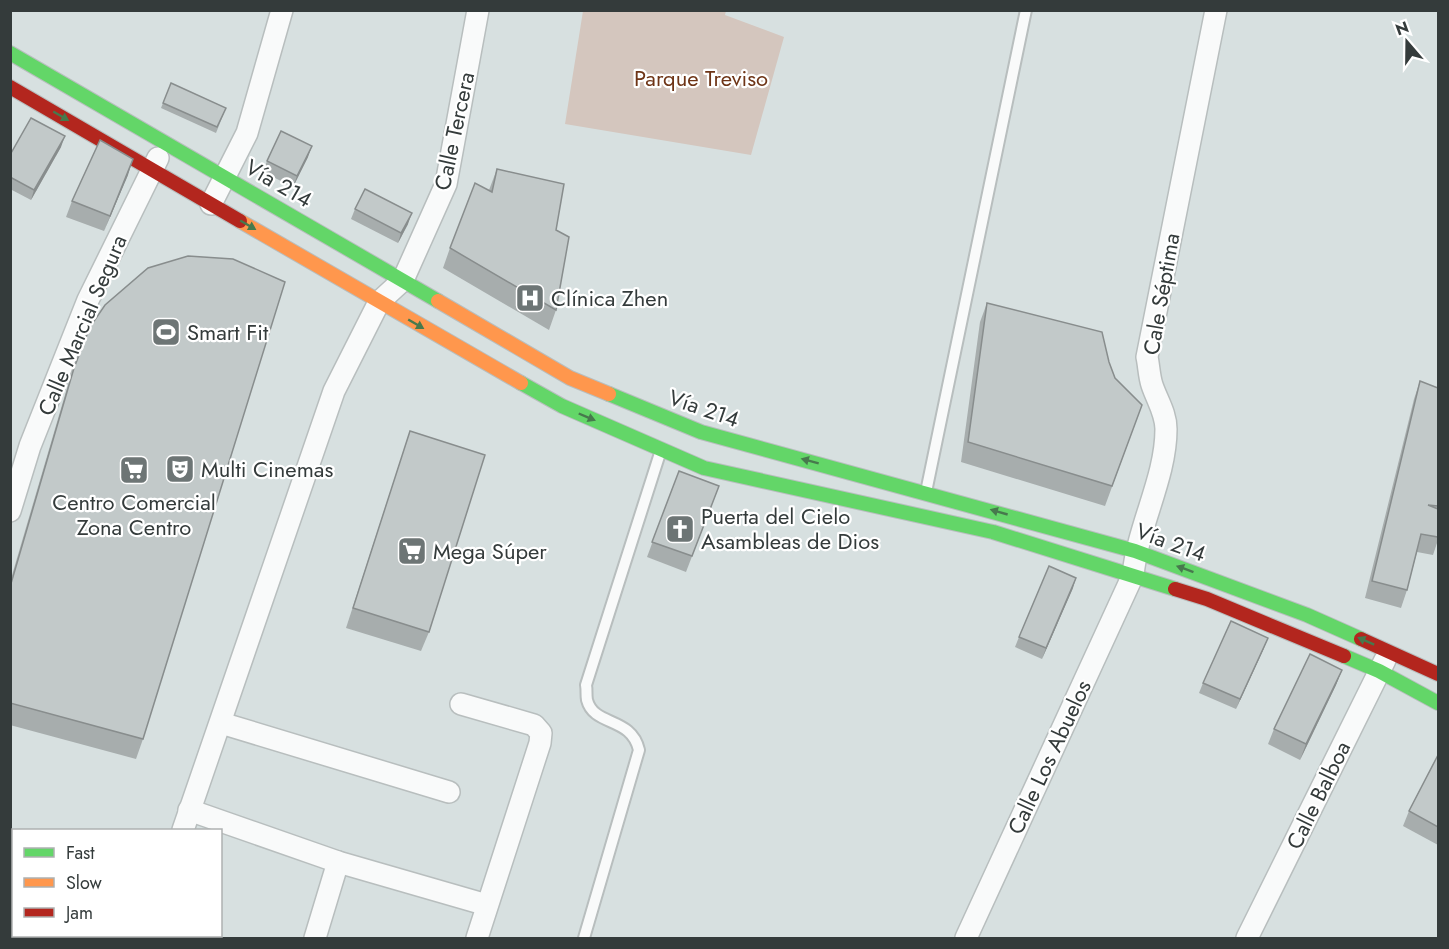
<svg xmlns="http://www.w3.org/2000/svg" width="1449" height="949" font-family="Jost,sans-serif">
  <rect width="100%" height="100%" fill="#d7e0e0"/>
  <polygon fill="#d4c6be" points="583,11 726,11 725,15 784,37 751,155 565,124"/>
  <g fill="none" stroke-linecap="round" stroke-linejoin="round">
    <g stroke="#b8bebe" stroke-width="14">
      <g id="lane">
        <polyline points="926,492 1026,10"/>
        <path d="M584 938 639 750C631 716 594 727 587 700 586 695 587 690 586 685L661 450"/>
      </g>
    </g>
    <g stroke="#b8bebe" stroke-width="24">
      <g id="street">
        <polyline points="211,204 247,133 282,10"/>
        <polyline points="10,511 30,446 88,300 158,158"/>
        <polyline points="461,704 534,725 541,733 540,743 477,938"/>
        <polyline points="221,723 449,792"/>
        <polyline points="189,810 338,862 487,905"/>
        <polyline points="183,830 334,391 379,302 403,280 446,184 478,10"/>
        <polyline points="151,938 152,936"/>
        <polyline points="315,938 338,862"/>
        <path d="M966 938 1133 575C1138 525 1166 478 1166 429 1166 413 1157 400 1152 385 1149 376 1149 366 1147 357L1216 10"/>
        <polyline points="1247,938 1385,660"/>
      </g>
    </g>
    <g stroke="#b8bebe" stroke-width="16">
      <g id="fast">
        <polyline points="10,53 438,301"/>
        <polyline points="521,383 562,406 704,468 993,532 1175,589"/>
        <polyline points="609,394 701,432 1135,551 1307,615 1361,639"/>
        <polyline points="1344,656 1379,671 1438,703"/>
      </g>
    </g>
    <g stroke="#b8bebe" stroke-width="16">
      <g id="slow">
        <polyline points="240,221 521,383"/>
        <polyline points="438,301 570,378 609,394"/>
      </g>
    </g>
    <g stroke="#b8bebe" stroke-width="16">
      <g id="jam">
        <polyline points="10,87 240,221"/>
        <polyline points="1175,589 1207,599 1344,656"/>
        <polyline points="1361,639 1438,674"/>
      </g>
    </g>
    <use href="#lane" stroke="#f9fafa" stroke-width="10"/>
    <use href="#street" stroke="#f9fafa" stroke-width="21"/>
    <use href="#fast" stroke="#63d668" stroke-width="14"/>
    <use href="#slow" stroke="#ff974d" stroke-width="14"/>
    <use href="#jam" stroke="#b3261e" stroke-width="14"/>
  </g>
  <g fill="#a7adad">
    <polygon points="163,103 224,113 216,133 161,108"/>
    <polygon points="61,147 31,200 10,189 10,155"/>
    <polygon points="308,157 293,187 263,172 267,161"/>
    <polygon points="497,169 556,230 556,310 549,330 443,268 450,248 489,190"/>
    <polygon points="128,175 104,231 66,217 72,201"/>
    <polygon points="355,209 408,224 398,243 351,219"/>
    <polygon points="987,303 1109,362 1115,378 1142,405 1105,506 961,462 980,322"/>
    <polygon points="74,368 143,739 136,759 10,725 10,582 67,388"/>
    <polygon points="1420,381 1438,388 1438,540 1433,555 1417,552 1407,590 1401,608 1365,598 1414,399"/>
    <polygon points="410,431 429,632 421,651 346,628"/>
    <polygon points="679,471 719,486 686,572 647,557"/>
    <polygon points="1073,588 1042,659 1015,647 1019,637"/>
    <polygon points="1264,648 1236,709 1199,693 1203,683"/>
    <polygon points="1342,670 1336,685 1300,760 1268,744 1274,729"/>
    <polygon points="1438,755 1438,845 1403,826 1409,811"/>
  </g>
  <g fill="#888d8d">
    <polygon points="65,136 61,147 31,200 34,190"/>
    <polygon points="312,146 308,157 293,187 297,176"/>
    <polygon points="133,159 128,175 104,231 110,216"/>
    <polygon points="412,213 408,224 398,243 401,233"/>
    <polygon points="1076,578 1073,588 1042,659 1046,648"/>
    <polygon points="1268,638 1264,648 1236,709 1240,699"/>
    <polygon points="1342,670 1336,685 1300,760 1306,744"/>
  </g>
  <g fill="#c2c9c9" stroke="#888d8d" stroke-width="1.5">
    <polygon points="171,83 226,108 217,127 163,103"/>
    <polygon points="31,118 65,136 34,190 10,177 10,155"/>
    <polygon points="281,131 312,146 297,176 267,161"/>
    <polygon points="100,140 133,159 110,216 72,201"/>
    <polygon points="497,169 564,184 556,230 569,237 556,310 450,248 475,183 492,192"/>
    <polygon points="365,189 412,213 401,233 355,209"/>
    <polygon points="188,256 233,259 285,282 143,739 10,703 10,587 74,368 90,327 105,305 148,268"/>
    <polygon points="987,303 1102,332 1109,362 1115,378 1142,405 1112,486 968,442"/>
    <polygon points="1420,381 1438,388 1438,506 1428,505 1438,509 1438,537 1421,534 1407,590 1372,581"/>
    <polygon points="410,431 485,455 429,632 353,608"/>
    <polygon points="679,471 719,486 692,556 652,542"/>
    <polygon points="1049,566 1076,578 1046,648 1019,637"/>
    <polygon points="1231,621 1268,638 1240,699 1203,683"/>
    <polygon points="1310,654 1342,670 1306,744 1274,729"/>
    <polygon points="1438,755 1438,827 1409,811"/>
  </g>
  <defs><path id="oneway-solid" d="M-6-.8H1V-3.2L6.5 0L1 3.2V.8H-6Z" transform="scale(1.5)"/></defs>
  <g fill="#47794d">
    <use href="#oneway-solid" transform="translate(61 116) rotate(30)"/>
    <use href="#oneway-solid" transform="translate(248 225) rotate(30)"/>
    <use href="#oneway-solid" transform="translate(416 324) rotate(30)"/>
    <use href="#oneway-solid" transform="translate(587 417) rotate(23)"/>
    <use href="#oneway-solid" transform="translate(810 461) rotate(-165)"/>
    <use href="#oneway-solid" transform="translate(999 512) rotate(-164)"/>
    <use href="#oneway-solid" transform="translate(1185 569) rotate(-160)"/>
    <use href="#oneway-solid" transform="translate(1366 641) rotate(-156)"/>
  </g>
  <defs>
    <g id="hospital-square" transform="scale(1.5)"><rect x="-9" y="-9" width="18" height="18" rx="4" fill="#6d7575" stroke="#fff"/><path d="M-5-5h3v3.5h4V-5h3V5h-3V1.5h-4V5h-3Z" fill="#fff"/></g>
    <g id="stadium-square" transform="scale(1.5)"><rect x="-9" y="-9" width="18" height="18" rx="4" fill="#6d7575" stroke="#fff"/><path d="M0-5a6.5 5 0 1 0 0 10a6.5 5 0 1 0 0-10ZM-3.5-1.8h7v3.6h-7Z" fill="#fff"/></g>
    <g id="theatre-square" transform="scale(1.5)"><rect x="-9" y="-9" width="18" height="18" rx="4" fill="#6d7575" stroke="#fff"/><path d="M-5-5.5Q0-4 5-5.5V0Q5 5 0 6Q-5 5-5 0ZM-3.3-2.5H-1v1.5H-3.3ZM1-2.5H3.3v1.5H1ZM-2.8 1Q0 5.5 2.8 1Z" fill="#fff"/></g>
    <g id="supermarket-square" transform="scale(1.5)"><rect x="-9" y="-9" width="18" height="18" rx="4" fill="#6d7575" stroke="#fff"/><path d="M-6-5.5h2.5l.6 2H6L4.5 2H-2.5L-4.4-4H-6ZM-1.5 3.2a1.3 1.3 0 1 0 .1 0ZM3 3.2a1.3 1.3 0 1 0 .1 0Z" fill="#fff"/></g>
    <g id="church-square" transform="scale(1.5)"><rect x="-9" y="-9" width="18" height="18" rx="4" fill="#6d7575" stroke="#fff"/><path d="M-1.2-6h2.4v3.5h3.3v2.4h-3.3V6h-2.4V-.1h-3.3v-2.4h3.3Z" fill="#fff"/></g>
  </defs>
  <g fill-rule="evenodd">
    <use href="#hospital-square" x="530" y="298"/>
    <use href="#stadium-square" x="166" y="332"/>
    <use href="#theatre-square" x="180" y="469"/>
    <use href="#supermarket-square" x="134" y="470"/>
    <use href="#church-square" x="680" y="529"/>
    <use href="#supermarket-square" x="412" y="551"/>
  </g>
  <g text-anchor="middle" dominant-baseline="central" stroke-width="4.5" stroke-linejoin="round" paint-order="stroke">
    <g font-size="22" fill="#6e3416" stroke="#fff">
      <text x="701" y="78">Parque Treviso</text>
    </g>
    <g font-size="22" fill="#343b3b" stroke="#fff">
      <text transform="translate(454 131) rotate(-78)">Calle Tercera</text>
      <text transform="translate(279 183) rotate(30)">Vía 214</text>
      <text transform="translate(1161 294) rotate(-80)">Cale Séptima</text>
      <text transform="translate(82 325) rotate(-67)">Calle Marcial Segura</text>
      <text transform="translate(704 408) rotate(19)">Vía 214</text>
      <text transform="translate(1171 542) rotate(20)">Vía 214</text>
      <text transform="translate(1049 757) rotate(-65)">Calle Los Abuelos</text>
      <text transform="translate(1318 795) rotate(-64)">Calle Balboa</text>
    </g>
    <g font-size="22" fill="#343b3b" stroke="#fff" text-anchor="start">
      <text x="551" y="298">Clínica Zhen</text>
      <text x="187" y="332">Smart Fit</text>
      <text x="201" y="469">Multi Cinemas</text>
      <text x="134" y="502" text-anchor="middle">Centro Comercial<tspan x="134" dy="25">Zona Centro</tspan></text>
      <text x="701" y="516">Puerta del Cielo<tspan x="701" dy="25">Asambleas de Dios</tspan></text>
      <text x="433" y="551">Mega Súper</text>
    </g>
  </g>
  <rect width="1449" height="949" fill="none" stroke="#343b3b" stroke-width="24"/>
  <rect x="12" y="829" width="210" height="108" fill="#ffffff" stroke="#aeb1b1" stroke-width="1.5"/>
  <rect x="24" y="848" width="30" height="9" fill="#63d668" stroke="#aeb1b1" stroke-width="1.5"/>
  <text x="66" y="859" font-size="18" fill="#343b3b">Fast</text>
  <rect x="24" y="878" width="30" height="9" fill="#ff974d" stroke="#aeb1b1" stroke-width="1.5"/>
  <text x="66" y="889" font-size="18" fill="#343b3b">Slow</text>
  <rect x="24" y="908" width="30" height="9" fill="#b3261e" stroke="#aeb1b1" stroke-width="1.5"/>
  <text x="66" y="919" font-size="18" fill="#343b3b">Jam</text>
  <g transform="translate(1407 42) rotate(340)" stroke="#ffffff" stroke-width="4.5" paint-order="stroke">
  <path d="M0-4.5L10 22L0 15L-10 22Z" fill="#343b3b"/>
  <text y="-9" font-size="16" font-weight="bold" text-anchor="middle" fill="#343b3b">N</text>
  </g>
</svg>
